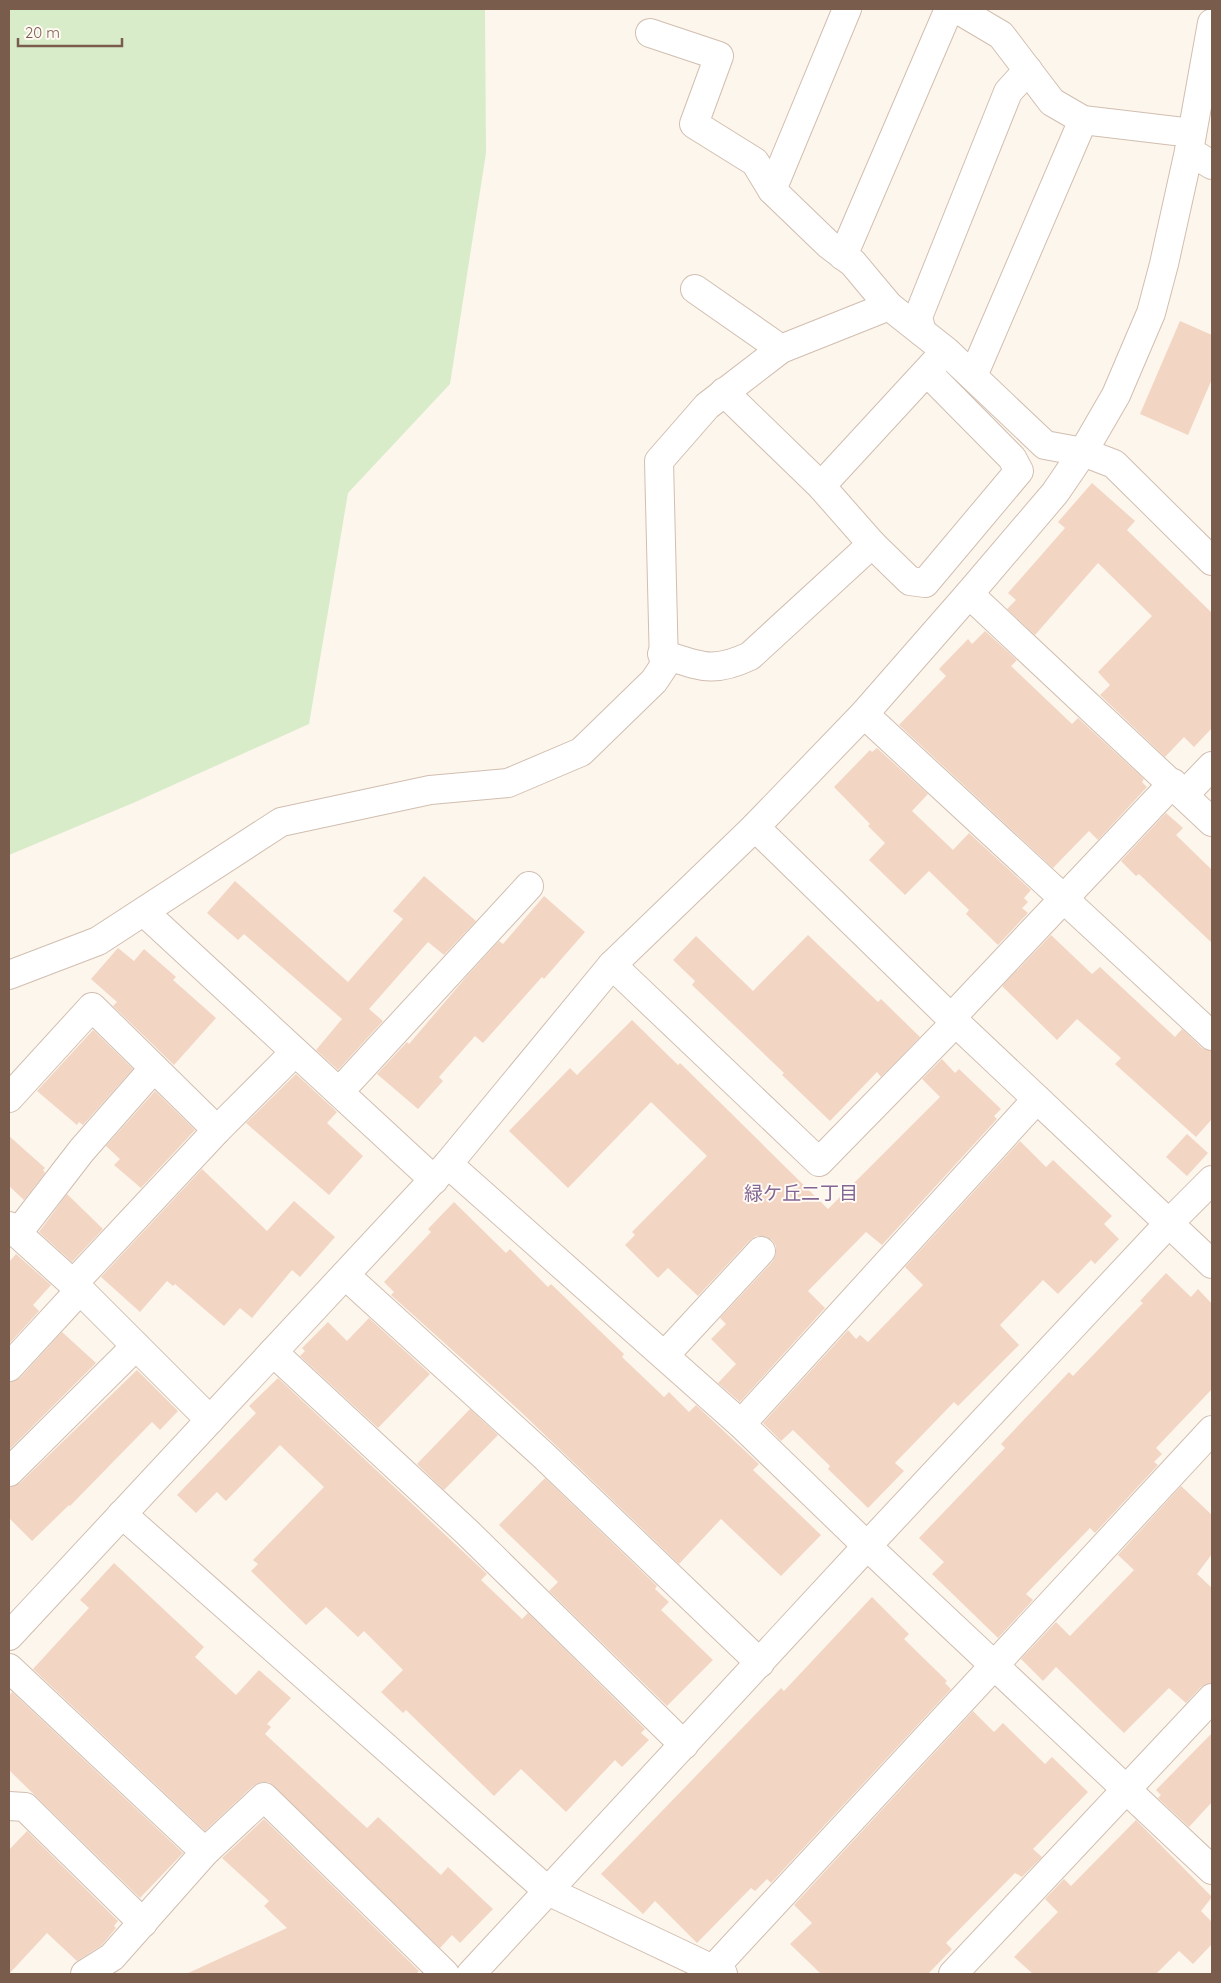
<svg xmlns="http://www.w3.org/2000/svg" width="1221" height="1983" font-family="Quicksand,'Noto Sans JP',sans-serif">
  <rect width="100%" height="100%" fill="#fdf6ec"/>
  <polygon fill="#d8ecc9" points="9,9 485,9 486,153 450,384 348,493 309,724 133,803 9,855"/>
  <g fill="#f3d5c3">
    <polygon points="1180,321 1212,335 1212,379 1188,435 1140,414"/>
    <polygon points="1092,483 1135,521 1127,530 1212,613 1212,728 1194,747 1184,737 1165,757 1100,695 1110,685 1098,672 1152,616 1098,563 1035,635 1007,609 1016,600 1008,593 1065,528 1058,522"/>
    <polygon points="985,631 1017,660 1011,666 1072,724 1078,718 1144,779 1142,782 1147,787 1098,840 1089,831 1053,868 899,725 946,676 939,669 968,639 972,644"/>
    <polygon points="877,748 928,794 912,811 953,850 969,833 1031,890 1024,898 1028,902 1022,908 1028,913 998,945 966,914 969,910 929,871 905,895 869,860 885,843 868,826 870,824 834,787 870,750 872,752"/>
    <polygon points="1166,813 1183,828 1176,835 1212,870 1212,943 1139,874 1136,876 1121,861"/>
    <polygon points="424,876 476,921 444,955 428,942 369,1009 383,1021 338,1070 316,1050 342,1019 244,934 238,940 207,913 235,881 348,982 403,919 393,911"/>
    <polygon points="544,896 585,932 544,979 542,977 483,1043 475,1036 439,1077 443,1081 418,1109 377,1074 407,1042 409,1044 467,976 499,941 503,944"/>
    <polygon points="808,935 878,1002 881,999 920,1037 881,1077 877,1072 830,1121 782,1075 784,1073 692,985 695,981 673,960 696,936 753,991"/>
    <polygon points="1051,935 1092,974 1100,967 1175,1037 1182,1029 1202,1048 1212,1051 1212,1119 1196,1137 1115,1064 1121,1058 1077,1019 1057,1040 1002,986"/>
    <polygon points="118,948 134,961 144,949 176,977 173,980 216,1018 174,1065 113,1006 117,1002 91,979"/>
    <polygon points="632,1020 678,1065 680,1063 828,1209 940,1097 922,1079 942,1059 955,1073 959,1069 1001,1109 994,1116 997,1119 882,1245 866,1232 808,1291 825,1308 740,1402 718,1383 736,1364 711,1339 726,1324 720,1318 773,1261 776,1254 776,1246 772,1240 764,1236 756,1236 750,1240 698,1296 668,1268 658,1278 625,1245 635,1235 632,1232 707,1156 651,1102 568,1188 509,1131 570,1068 577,1075"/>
    <polygon points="93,1030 133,1069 83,1125 79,1122 77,1125 37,1091"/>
    <polygon points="296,1074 337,1112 327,1123 363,1156 329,1195 246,1123"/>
    <polygon points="155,1091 195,1130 141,1188 114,1165 120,1159 106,1146"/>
    <polygon points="1187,1134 1208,1153 1187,1176 1166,1157"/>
    <polygon points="9,1136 45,1168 43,1170 45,1173 24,1200 9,1186"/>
    <polygon points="1020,1141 1046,1167 1053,1160 1112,1216 1104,1224 1119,1239 1095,1264 1091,1260 1058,1294 1043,1280 1000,1325 1019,1345 958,1406 954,1402 895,1463 904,1471 868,1508 828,1469 830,1466 793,1430 781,1441 763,1423 848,1330 856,1339 860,1335 868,1342 923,1285 905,1267"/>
    <polygon points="202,1169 267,1231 294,1201 335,1237 300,1277 292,1270 252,1318 240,1308 224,1326 175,1284 173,1286 167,1281 140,1312 101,1277"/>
    <polygon points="67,1194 103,1229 72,1262 39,1232"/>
    <polygon points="454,1202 506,1253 510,1249 548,1287 551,1284 624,1354 622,1357 664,1397 669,1392 689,1412 696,1405 759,1464 753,1470 821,1535 781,1576 721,1519 679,1564 521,1412 391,1295 394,1292 384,1282 431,1232 428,1229"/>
    <polygon points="16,1254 51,1285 33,1305 39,1311 9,1344 9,1262"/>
    <polygon points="1166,1273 1191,1297 1198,1289 1212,1304 1212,1389 1156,1448 1162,1454 1154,1462 1158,1465 1095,1533 1090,1528 1026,1594 1033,1600 998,1638 932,1574 944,1562 919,1538 1005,1448 1001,1444 1069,1372 1073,1376 1143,1303 1140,1301"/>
    <polygon points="369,1318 430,1374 378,1428 300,1356 305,1351 302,1348 328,1322 347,1341"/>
    <polygon points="62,1332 96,1363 9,1450 9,1382 20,1378"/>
    <polygon points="137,1370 178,1411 160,1430 152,1422 70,1506 69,1505 32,1541 9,1518 9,1487 20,1483"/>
    <polygon points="278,1378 487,1574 481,1580 522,1619 528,1613 645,1729 641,1733 649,1740 622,1767 615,1760 566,1812 521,1769 494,1796 406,1710 403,1713 381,1692 403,1670 364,1631 358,1637 326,1607 306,1625 251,1571 258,1564 253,1560 324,1487 280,1445 226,1501 217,1492 196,1513 177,1495 256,1413 249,1406"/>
    <polygon points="470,1409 498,1435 444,1490 417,1464"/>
    <polygon points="545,1478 657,1586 655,1589 669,1602 661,1610 713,1660 667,1706 549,1591 558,1582 499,1525"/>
    <polygon points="1181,1486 1212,1515 1212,1554 1197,1574 1212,1588 1212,1683 1201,1687 1186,1703 1169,1688 1124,1733 1056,1667 1043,1681 1021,1659 1056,1622 1070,1636 1134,1570 1118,1555"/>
    <polygon points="114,1563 204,1647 195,1657 236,1695 259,1670 291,1698 267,1724 271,1727 265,1734 367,1828 378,1817 441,1875 448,1867 493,1909 460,1943 452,1935 440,1948 269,1782 261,1782 253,1786 205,1831 33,1669 89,1608 80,1600"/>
    <polygon points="872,1597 909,1634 904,1639 947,1681 945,1683 951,1689 771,1883 767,1879 755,1891 751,1888 697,1943 655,1901 643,1914 601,1874 781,1688 784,1691"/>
    <polygon points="12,1692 183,1853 140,1898 9,1770 9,1696"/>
    <polygon points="973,1711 994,1732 1003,1723 1045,1764 1052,1757 1088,1792 1033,1849 1042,1857 1022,1877 1015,1873 946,1943 952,1949 928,1974 821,1974 790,1944 812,1923 794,1905"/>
    <polygon points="1212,1733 1212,1802 1189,1827 1158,1798 1161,1795 1156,1790"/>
    <polygon points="264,1819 419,1971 416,1974 186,1974 287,1928 264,1906 269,1901 222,1858"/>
    <polygon points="1136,1820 1212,1897 1201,1911 1212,1922 1212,1944 1193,1964 1179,1951 1156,1974 1033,1974 1014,1957 1058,1912 1045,1899 1064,1879 1071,1886"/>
    <polygon points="27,1831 118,1921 114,1926 116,1928 102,1945 77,1961 47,1933 9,1974 9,1850"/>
  </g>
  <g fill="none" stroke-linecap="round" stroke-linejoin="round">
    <g stroke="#d1beb0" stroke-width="30">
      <g id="minor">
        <polyline points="957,9 1001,35 1052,102 1083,120 1192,133"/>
        <polyline points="650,33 719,56 694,124 755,162 772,190 828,244 853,263 889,306 946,351 1045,445 1083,452 1114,464 1212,561"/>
        <polyline points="1189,151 1212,165"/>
        <polyline points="772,190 847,9"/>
        <polyline points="843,256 949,9"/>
        <polyline points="695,289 781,349"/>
        <polyline points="922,332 918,317 1008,92 1028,70"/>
        <polyline points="973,376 1083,120"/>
        <polyline points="724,392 821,486 872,544 910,581 925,583 1019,471 1012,458 927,372"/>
        <polyline points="821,486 939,358"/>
        <polyline points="969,594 1212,822"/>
        <path d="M662 654C700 666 712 674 750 656L872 544"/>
        <polyline points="864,714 1212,1036"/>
        <polyline points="1184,795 1212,766"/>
        <polyline points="755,827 951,1018 1212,1264"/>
        <polyline points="144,912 434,1180"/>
        <polyline points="612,965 819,1162 956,1022"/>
        <polyline points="9,975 98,941 281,822 430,790 508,783 581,752 654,681 664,666 659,461 707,406 781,349 889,306"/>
        <polyline points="951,1018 1173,783"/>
        <polyline points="339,1092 529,886"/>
        <polyline points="9,1098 92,1007 217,1130"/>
        <polyline points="448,1164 741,1424 867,1546 1212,1870"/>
        <polyline points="9,1226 80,1290 210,1420"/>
        <polyline points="17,1234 82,1150 154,1068"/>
        <polyline points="345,1275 543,1455 760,1663"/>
        <polyline points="73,1284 217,1130 295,1052"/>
        <polyline points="273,1352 467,1532 684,1745"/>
        <polyline points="665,1355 761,1251"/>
        <polyline points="9,1367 80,1290"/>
        <polyline points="741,1424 1037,1099"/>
        <polyline points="9,1472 136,1346"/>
        <polyline points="122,1514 548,1891 723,1974"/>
        <polyline points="9,1636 448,1164 612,965 755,827 864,714 969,594 1055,493 1083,452 1116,395 1151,313 1164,264 1189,151 1212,23"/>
        <polyline points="9,1668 205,1852"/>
        <polyline points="9,1806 25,1807 143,1923"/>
        <polyline points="713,1969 1212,1430"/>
        <polyline points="85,1974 112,1957 205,1852 264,1797 445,1974"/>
        <polyline points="471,1974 867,1546 1169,1223 1212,1180"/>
        <polyline points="953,1974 1212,1698"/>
      </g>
    </g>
    <use href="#minor" stroke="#fff" stroke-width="28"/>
  </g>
  <g text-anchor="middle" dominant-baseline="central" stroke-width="4" stroke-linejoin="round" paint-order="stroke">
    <g font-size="19" fill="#846695" stroke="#fffaf3">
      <text x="801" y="1193">緑ケ丘二丁目</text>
    </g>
  </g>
  <rect width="1221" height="1983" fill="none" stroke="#7a5c4d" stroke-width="20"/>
  <path d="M18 38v8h104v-8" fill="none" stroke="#7a5c4d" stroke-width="2.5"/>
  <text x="25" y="38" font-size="15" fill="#7a5c4d" stroke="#fffaf3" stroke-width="4" paint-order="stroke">20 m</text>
</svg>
